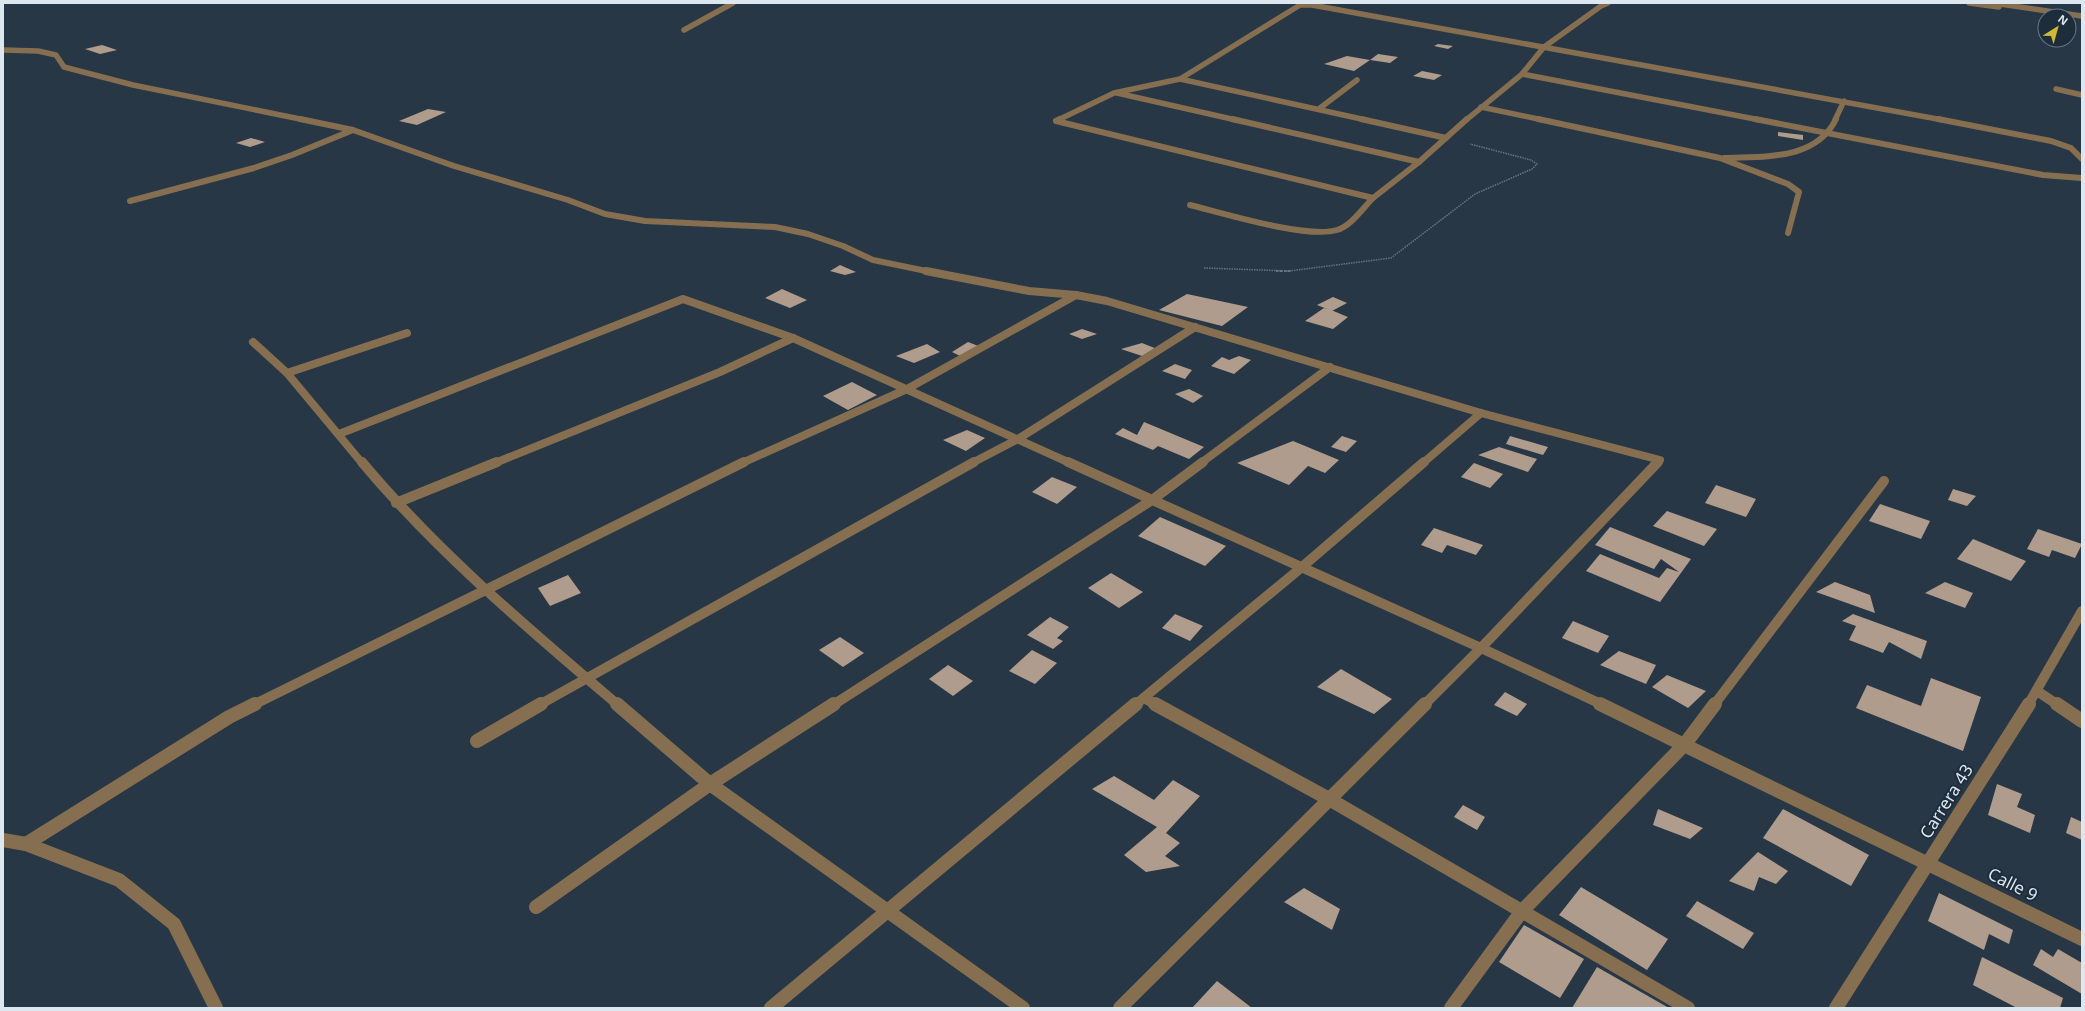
<svg xmlns="http://www.w3.org/2000/svg" width="2085" height="1011" font-family="'Noto Sans',sans-serif">
  <rect width="100%" height="100%" fill="#283745"/>
  <g fill="#b09c8d">
    <polygon points="1438,44 1453,46 1448,49 1434,46"/>
    <polygon points="102,45 117,50 100,54 85,49"/>
    <polygon points="1378,54 1398,57 1390,63 1370,60 1354,71 1324,64 1347,56 1370,60"/>
    <polygon points="1422,71 1442,75 1434,80 1413,76"/>
    <polygon points="428,109 446,112 417,125 399,121"/>
    <polygon points="1778,132 1803,135 1803,140 1778,136"/>
    <polygon points="251,138 265,142 250,147 236,143"/>
    <polygon points="840,265 856,272 845,275 830,271"/>
    <polygon points="782,289 807,300 790,308 765,298"/>
    <polygon points="1187,294 1248,307 1222,326 1159,310"/>
    <polygon points="1333,297 1347,303 1332,311 1317,305"/>
    <polygon points="1324,308 1331,310 1348,317 1333,329 1305,321"/>
    <polygon points="1082,329 1097,334 1082,339 1069,334"/>
    <polygon points="968,342 981,347 962,357 952,352"/>
    <polygon points="1142,343 1157,349 1142,356 1121,349"/>
    <polygon points="927,344 940,352 914,363 896,356"/>
    <polygon points="1239,356 1251,360 1234,374 1211,366 1222,357 1229,360"/>
    <polygon points="1175,364 1192,370 1185,379 1162,371"/>
    <polygon points="852,382 877,395 848,410 823,396"/>
    <polygon points="1189,389 1203,396 1193,403 1175,394"/>
    <polygon points="1144,422 1204,447 1189,459 1158,446 1153,450 1115,434 1123,428 1137,435"/>
    <polygon points="967,430 985,438 966,451 943,440"/>
    <polygon points="1342,436 1357,441 1346,452 1331,447"/>
    <polygon points="1510,436 1548,447 1543,455 1506,444"/>
    <polygon points="1293,441 1339,460 1325,473 1308,466 1289,485 1237,463"/>
    <polygon points="1499,447 1537,459 1528,472 1478,455"/>
    <polygon points="1474,463 1503,474 1490,488 1461,477"/>
    <polygon points="1052,477 1077,487 1057,504 1032,492"/>
    <polygon points="1716,485 1756,499 1746,517 1705,503"/>
    <polygon points="1953,489 1976,496 1967,506 1948,500"/>
    <polygon points="1880,504 1930,521 1921,539 1869,521"/>
    <polygon points="1667,511 1717,529 1704,546 1653,526"/>
    <polygon points="1160,517 1226,546 1205,566 1138,536"/>
    <polygon points="1610,527 1691,559 1660,602 1586,571 1600,554 1659,578 1667,568 1679,572 1661,559 1654,569 1595,545"/>
    <polygon points="1434,528 1483,545 1476,555 1447,545 1442,553 1421,545"/>
    <polygon points="2038,529 2082,544 2075,558 2052,550 2049,557 2027,549"/>
    <polygon points="1973,539 2026,561 2011,581 1957,559"/>
    <polygon points="1111,573 1143,592 1119,608 1088,588"/>
    <polygon points="568,575 581,593 550,606 538,588"/>
    <polygon points="1835,582 1870,595 1875,613 1816,592"/>
    <polygon points="1945,582 1973,593 1965,608 1925,593"/>
    <polygon points="1175,614 1203,626 1190,641 1162,628"/>
    <polygon points="1853,614 1927,641 1921,659 1889,642 1883,653 1849,640 1856,626 1842,621"/>
    <polygon points="1050,617 1069,627 1057,638 1063,641 1053,649 1027,635"/>
    <polygon points="1573,621 1609,636 1598,653 1562,638"/>
    <polygon points="840,637 864,653 843,667 819,650"/>
    <polygon points="1032,650 1057,663 1035,684 1009,671"/>
    <polygon points="1619,651 1656,665 1646,684 1600,665"/>
    <polygon points="948,665 973,681 953,696 929,679"/>
    <polygon points="1341,669 1392,699 1374,714 1317,687"/>
    <polygon points="1667,675 1706,691 1688,708 1652,687"/>
    <polygon points="1931,678 1981,697 1963,751 1856,708 1867,685 1921,706"/>
    <polygon points="1505,692 1527,704 1517,716 1494,705"/>
    <polygon points="1114,776 1154,800 1173,780 1200,796 1166,833 1180,843 1165,856 1180,866 1146,872 1124,855 1157,827 1092,789"/>
    <polygon points="1997,784 2022,794 2017,807 2035,815 2030,833 1988,815"/>
    <polygon points="1463,805 1485,817 1477,830 1454,817"/>
    <polygon points="1658,809 1703,828 1690,839 1653,825"/>
    <polygon points="1783,809 1869,855 1851,886 1763,838"/>
    <polygon points="2071,817 2082,822 2082,840 2066,833"/>
    <polygon points="1758,852 1788,871 1776,884 1759,877 1754,891 1729,881"/>
    <polygon points="1581,887 1668,939 1647,970 1559,915"/>
    <polygon points="1304,888 1340,909 1332,930 1284,902"/>
    <polygon points="1939,893 2013,930 2009,944 1989,934 1984,950 1928,921"/>
    <polygon points="1697,901 1754,933 1743,949 1686,916"/>
    <polygon points="1524,925 1584,959 1560,998 1499,962"/>
    <polygon points="2041,949 2053,957 2058,949 2082,963 2082,994 2033,965"/>
    <polygon points="1982,957 2063,998 2060,1008 2017,1008 1973,985"/>
    <polygon points="1597,967 1669,1008 1572,1008"/>
    <polygon points="1217,981 1252,1008 1192,1008"/>
  </g>
  <g fill="none" stroke-linecap="round" stroke-linejoin="round">
    <polyline stroke="#677581" stroke-width="1.5" stroke-dasharray="1.5 1" stroke-linecap="butt" points="1204,268 1289,271 1391,258 1475,194 1532,169 1537,164 1531,160 1470,144"/>
    <polyline stroke="#677581" stroke-width="2" stroke-dasharray="2.5 1.5" stroke-linecap="butt" points="1276,271 1292,271"/>
    <g stroke="#856f50" stroke-width="5.5">
      <polyline points="1969,3 1999,7"/>
      <polyline points="1993,3 2082,16"/>
      <polyline points="684,30 733,3"/>
      <polyline points="3,50 38,51 56,55 64,67 133,85 305,120"/>
      <polyline points="1522,74 1760,120"/>
      <polyline points="1180,79 1366,120"/>
      <polyline points="2056,89 2082,95"/>
      <polyline points="1117,93 1236,120"/>
      <polyline points="1481,107 1543,120"/>
      <polyline points="1320,108 1357,80"/>
      <polyline points="1058,120 1114,93 1180,79 1300,5 1312,5 1943,120"/>
      <polyline points="1466,120 1522,74 1544,47 1601,6 1608,3"/>
      <polyline points="1835,120 1844,101"/>
    </g>
    <g stroke="#856f50" stroke-width="6">
      <polyline points="300,119 353,130 454,166 568,200 605,214 645,221 775,227 808,234 843,246 873,260 931,272"/>
      <polyline points="1232,119 1419,162"/>
      <polyline points="1361,119 1446,138"/>
      <polyline points="1538,119 1720,158 1788,184 1799,192 1788,233"/>
      <polyline points="1755,119 2043,175 2082,178"/>
      <polyline points="1938,119 2051,141 2071,148 2082,159"/>
      <polyline points="1056,121 1060,119"/>
      <polyline points="1056,121 1373,198 1419,162 1467,119"/>
      <path d="M1724 158C1763 156 1816 161 1836 119"/>
      <polyline points="130,201 254,168 292,155 353,130"/>
      <path d="M1190 205C1222 213 1307 239 1337 230 1351 226 1363 208 1373 198"/>
    </g>
    <g stroke="#856f50" stroke-width="8">
      <polyline points="926,271 1029,291 1076,295 1107,301 1481,413 1660,460 1657,463"/>
      <polyline points="253,342 287,373 362,463"/>
      <polyline points="287,373 407,333"/>
      <polyline points="339,434 683,299 793,338 1070,463"/>
      <polyline points="495,463 720,372 793,338"/>
      <polyline points="742,463 907,389 1076,295"/>
      <polyline points="972,463 1018,439 1195,327"/>
      <polyline points="1201,463 1330,367"/>
      <polyline points="1423,463 1481,413"/>
    </g>
    <g stroke="#856f50" stroke-width="10">
      <path d="M362 462C437 552 529 629 618 705"/>
      <polyline points="1068,462 1481,648 1603,705"/>
      <polyline points="396,503 497,462"/>
      <polyline points="2037,691 2058,705"/>
      <polyline points="1144,698 1157,705"/>
      <polyline points="253,705 744,462"/>
      <polyline points="539,705 974,462"/>
      <polyline points="833,705 1152,500 1203,462"/>
      <polyline points="1135,705 1302,567 1424,462"/>
      <polyline points="1424,705 1481,648 1658,462"/>
      <polyline points="1714,705 1884,481"/>
      <polyline points="2028,705 2082,611"/>
    </g>
    <g stroke="#856f50" stroke-width="14">
      <polyline points="617,704 710,784 1023,1008"/>
      <polyline points="1155,704 1329,799 1688,1008"/>
      <polyline points="1600,704 2082,939"/>
      <polyline points="2057,704 2082,721"/>
      <polyline points="477,741 541,704"/>
      <polyline points="3,840 26,844 119,880 174,924 216,1008"/>
      <polyline points="26,844 229,717 255,704"/>
      <polyline points="536,907 710,784 834,704"/>
      <polyline points="771,1008 1136,704"/>
      <polyline points="1120,1008 1425,704"/>
      <polyline points="1451,1008 1522,911 1685,744 1715,704"/>
      <polyline points="1836,1008 2029,704"/>
    </g>
  </g>
  <g text-anchor="middle" dominant-baseline="central" stroke-width="4" stroke-linejoin="round" paint-order="stroke">
    <g font-size="17" fill="#dde7f0" stroke="#1e2d3b">
      <text transform="translate(1946 801) rotate(-58)">Carrera 43</text>
      <text transform="translate(2013 884) rotate(27)">Calle 9</text>
    </g>
  </g>
  <rect width="2085" height="1011" fill="none" stroke="#dde7f0" stroke-width="8"/>
  <g transform="translate(2057 28) rotate(37)"><circle r="19" fill="#1e2d3b" stroke="#6a7783"/>
  <path d="M0-3L7 15L0 10L-7 15Z" fill="#d0b736"/>
  <text y="-6" font-size="11" font-weight="bold" text-anchor="middle" fill="#dde7f0">N</text>
  </g>
</svg>
